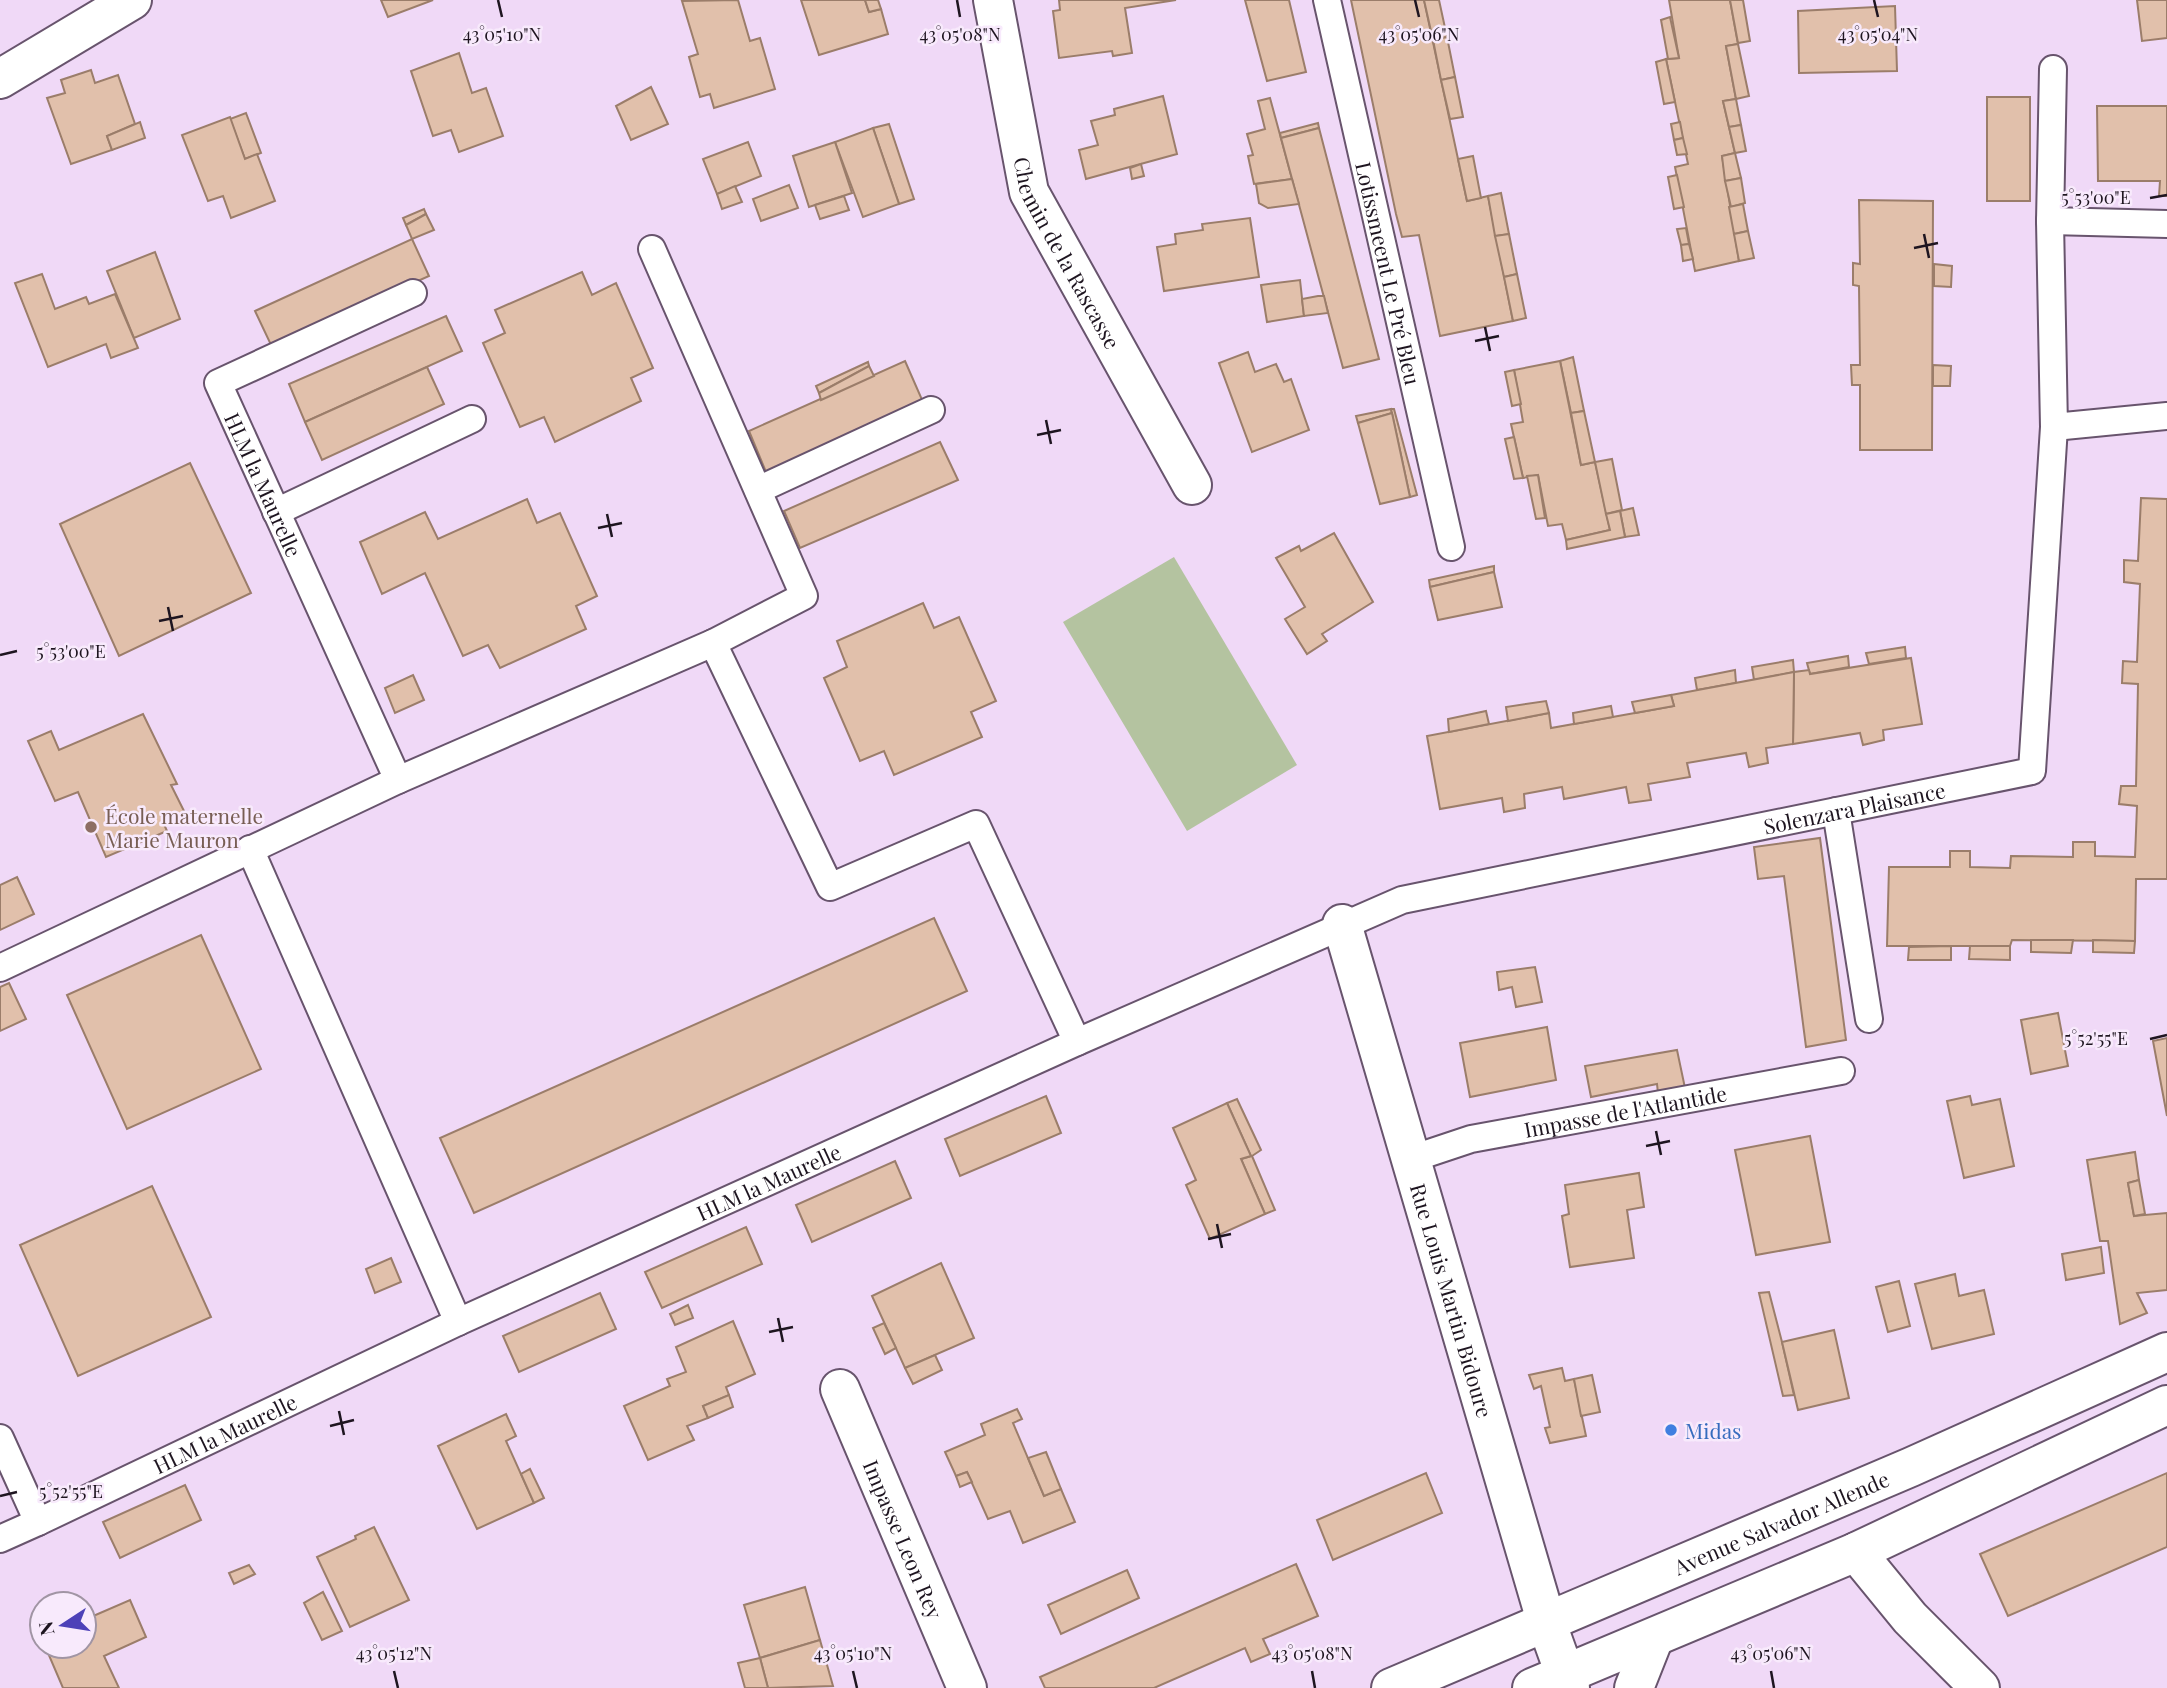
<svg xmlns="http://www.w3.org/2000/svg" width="2167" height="1688" font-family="'Playfair Display',serif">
  <rect width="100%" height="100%" fill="#f0d9f7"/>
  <polygon fill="#b4c3a0" points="1174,557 1297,765 1187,831 1063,622"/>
  <g fill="#e1c0ab" stroke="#9b7d6a" stroke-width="2">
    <polygon points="381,0 433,0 388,17"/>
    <polygon points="738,0 750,41 760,38 775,89 714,108 710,94 700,97 689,57 698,54 682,1"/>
    <polygon points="801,0 865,0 869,12 881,9 888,34 819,55"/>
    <polygon points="865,0 878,0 881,9 869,12"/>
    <polygon points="1059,0 1176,0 1125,8 1132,53 1113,56 1112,51 1059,58 1053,11 1060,10"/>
    <polygon points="1245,0 1289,0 1306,72 1267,81"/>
    <polygon points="1351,0 1424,0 1467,201 1488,196 1513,321 1440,336 1419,235 1402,237 1396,214"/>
    <polygon points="1424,0 1439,0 1447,37 1433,40"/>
    <polygon points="1669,0 1730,0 1738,44 1726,46 1736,99 1723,101 1735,153 1722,156 1739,261 1695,271 1675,167 1688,164 1666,59 1679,58"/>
    <polygon points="1730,0 1743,0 1750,41 1738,43"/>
    <polygon points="2137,0 2167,0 2167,38 2142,41"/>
    <polygon points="1895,6 1897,71 1799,73 1798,11"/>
    <polygon points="1670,17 1679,58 1668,59 1661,20"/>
    <polygon points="1447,37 1455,77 1441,80 1433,40"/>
    <polygon points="1738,44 1749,96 1736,99 1726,46"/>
    <polygon points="459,53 472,93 486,88 503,136 459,152 451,130 433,136 411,71"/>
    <polygon points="1666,59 1675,102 1664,104 1656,62"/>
    <polygon points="91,70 95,83 118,75 135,124 107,136 112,150 71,164 47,98 65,93 61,80"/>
    <polygon points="1455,77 1463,117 1450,119 1441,80"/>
    <polygon points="651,87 668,124 631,140 616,106"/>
    <polygon points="1163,96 1177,154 1086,179 1079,150 1098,145 1091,121 1115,115 1114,109"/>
    <rect x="1987" y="97" width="43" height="104"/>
    <polygon points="1270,98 1292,179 1254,184 1248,156 1253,155 1247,134 1265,129 1258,101"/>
    <polygon points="1736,99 1741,125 1729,127 1723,101"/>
    <polygon points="2097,106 2167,106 2167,196 2159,196 2160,181 2098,181"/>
    <polygon points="246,113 261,153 245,159 230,119"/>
    <polygon points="230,117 245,159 257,154 275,201 231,218 223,196 208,201 182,135"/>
    <polygon points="140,122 145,138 112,150 107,136"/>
    <polygon points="1680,122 1683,138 1674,140 1671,124"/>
    <polygon points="1318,123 1319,128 1281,138 1280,133"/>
    <polygon points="889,124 914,199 899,204 873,128"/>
    <polygon points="1741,125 1746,151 1735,153 1729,127"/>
    <polygon points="873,128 899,204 863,217 835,142"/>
    <polygon points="1319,128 1379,359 1343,368 1281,138"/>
    <polygon points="1683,138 1687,154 1677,155 1674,140"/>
    <polygon points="748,142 761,176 717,194 703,159"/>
    <polygon points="835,142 852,193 809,207 793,156"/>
    <polygon points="1735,153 1741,178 1725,181 1722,156"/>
    <polygon points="1473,156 1481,198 1467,201 1458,159"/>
    <polygon points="1141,164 1144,176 1132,179 1130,168"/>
    <polygon points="1677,175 1684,207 1674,209 1668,177"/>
    <polygon points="1741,178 1745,203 1731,207 1725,181"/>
    <polygon points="1292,179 1299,204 1268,208 1259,203 1256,184"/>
    <polygon points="789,185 798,208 761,221 753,199"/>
    <polygon points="735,186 742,202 722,209 717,194"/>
    <polygon points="1501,193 1509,234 1495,236 1488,196"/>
    <polygon points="844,196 849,210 820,219 815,205"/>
    <polygon points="1859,200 1933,201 1932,450 1860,450 1860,385 1852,385 1851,365 1860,365 1859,286 1853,285 1853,263 1860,264"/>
    <polygon points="1743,204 1748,231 1734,234 1729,207"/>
    <polygon points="424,209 426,214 406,225 403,218"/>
    <polygon points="426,214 434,230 412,239 406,225"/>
    <polygon points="1250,218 1259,277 1164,291 1157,247 1176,244 1175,234 1203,230 1202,224"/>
    <polygon points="1686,228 1689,244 1681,245 1677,229"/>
    <polygon points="1748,231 1754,258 1739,261 1734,234"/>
    <polygon points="1509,234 1517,274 1504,277 1495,236"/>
    <polygon points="412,239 429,276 272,347 255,311"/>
    <polygon points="1689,244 1693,259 1683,261 1681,245"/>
    <polygon points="155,252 180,319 134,338 107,271"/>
    <polygon points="1934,264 1952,266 1951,287 1934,286"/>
    <polygon points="582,272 592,295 616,283 653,368 631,378 641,401 555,442 544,417 520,427 483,343 505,333 495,310"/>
    <polygon points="42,274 55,309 86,297 89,304 115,294 138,348 111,358 106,344 48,367 15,283"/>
    <polygon points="1517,274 1526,318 1513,321 1504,277"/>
    <polygon points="1300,280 1304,316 1267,322 1261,285"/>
    <polygon points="1318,296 1324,296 1328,313 1304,316 1302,299"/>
    <polygon points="446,316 462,351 305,422 289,384"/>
    <polygon points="1248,352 1255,372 1276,364 1284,382 1291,379 1309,430 1252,452 1219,363"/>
    <polygon points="1573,357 1584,411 1571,413 1560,361"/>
    <polygon points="905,361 923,402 766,472 749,431"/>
    <polygon points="1560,361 1581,465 1595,462 1610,530 1566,540 1562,524 1548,526 1538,475 1523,478 1511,424 1523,422 1514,370"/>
    <polygon points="868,362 869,366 819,393 816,386"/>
    <polygon points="1933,365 1951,366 1950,386 1933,386"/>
    <polygon points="869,366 874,376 821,400 819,393"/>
    <polygon points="427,367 444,404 322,460 305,422"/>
    <polygon points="1514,370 1521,404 1512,406 1505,372"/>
    <polygon points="1391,409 1392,413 1358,423 1356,416"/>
    <polygon points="1391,409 1394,409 1417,495 1410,497"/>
    <polygon points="1584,411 1595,462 1581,465 1571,413"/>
    <polygon points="1392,413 1410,497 1380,504 1358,423"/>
    <polygon points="1514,437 1523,478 1514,479 1505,439"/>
    <polygon points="940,442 958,480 800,548 784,511"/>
    <polygon points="1612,459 1622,510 1606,514 1595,462"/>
    <polygon points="190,463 251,593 119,656 60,524"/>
    <polygon points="1538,475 1545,518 1536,519 1527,476"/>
    <polygon points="2141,498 2167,499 2167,879 2136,879 2135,941 2012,940 2010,946 1887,946 1889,867 1950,867 1950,851 1970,851 1970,867 2010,868 2011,856 2073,857 2073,842 2095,842 2095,856 2135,857 2137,806 2119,804 2121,786 2136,786 2138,684 2122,683 2123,661 2137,662 2140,584 2124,582 2124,560 2138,561"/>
    <polygon points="527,499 537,523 560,513 597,596 576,606 586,629 500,668 488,645 463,656 425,573 382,594 360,542 425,512 438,539"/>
    <polygon points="1633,508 1639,535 1625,537 1620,511"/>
    <polygon points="1620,511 1625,537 1567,549 1566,540 1610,530 1606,514"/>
    <polygon points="1334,533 1373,602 1322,634 1327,641 1307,654 1285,619 1305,607 1276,558 1299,546 1301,551"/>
    <polygon points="1494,566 1494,572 1430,587 1429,580"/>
    <polygon points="1494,572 1502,607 1438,620 1430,587"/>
    <polygon points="923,603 934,628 959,617 996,701 971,712 982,737 894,775 884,751 860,761 824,678 847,667 837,641"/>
    <polygon points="1905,647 1906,658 1869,664 1866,653"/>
    <polygon points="1848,656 1849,667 1810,674 1807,663"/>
    <polygon points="1911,658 1922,724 1883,730 1884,740 1863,745 1860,733 1793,744 1794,672 1809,670 1810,674"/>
    <polygon points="1793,660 1794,672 1754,680 1752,667"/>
    <polygon points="1735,670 1736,683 1697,690 1695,678"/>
    <polygon points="1794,672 1793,744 1766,748 1768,763 1749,767 1746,753 1687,763 1690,777 1648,784 1651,800 1629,803 1626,787 1564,799 1562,787 1524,794 1525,808 1504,812 1502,798 1440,809 1427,736 1549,713 1551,728 1674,706 1671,695"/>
    <polygon points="413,675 424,700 395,713 385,688"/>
    <polygon points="1671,695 1674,706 1635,713 1632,702"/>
    <polygon points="1546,701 1549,713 1508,721 1506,707"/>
    <polygon points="1611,706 1613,717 1574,724 1573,713"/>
    <polygon points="1486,711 1489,724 1449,732 1448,719"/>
    <polygon points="143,714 177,784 171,785 185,813 163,822 167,831 106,857 78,792 55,801 28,741 51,731 59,750"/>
    <polygon points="1820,838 1846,1040 1806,1047 1784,876 1758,879 1754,847"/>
    <polygon points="17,877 34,914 0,930 0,885"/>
    <polygon points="934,918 967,991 474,1213 440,1138"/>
    <polygon points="201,935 261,1069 127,1129 67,995"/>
    <polygon points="2031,940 2073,940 2071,953 2031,952"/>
    <polygon points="2093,940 2135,941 2134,953 2093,952"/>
    <polygon points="1951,946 1951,960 1908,960 1909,947"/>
    <polygon points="1970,946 2010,946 2010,960 1969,959"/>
    <polygon points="1535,967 1542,1002 1516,1007 1512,987 1499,990 1497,972"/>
    <polygon points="9,983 26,1019 0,1031 0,987"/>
    <polygon points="2058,1013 2068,1066 2031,1074 2021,1020"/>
    <polygon points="1547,1027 1556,1080 1470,1097 1460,1043"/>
    <polygon points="2167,1038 2167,1116 2153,1041"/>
    <polygon points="1677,1050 1685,1088 1658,1093 1657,1084 1591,1097 1585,1066"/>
    <polygon points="1046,1096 1061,1133 960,1176 945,1139"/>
    <polygon points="1970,1096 1972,1105 2000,1099 2014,1166 1964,1178 1947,1101"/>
    <polygon points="1237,1099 1261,1150 1252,1156 1275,1210 1265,1214 1241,1159 1251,1156 1227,1103"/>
    <polygon points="1227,1103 1251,1156 1241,1159 1265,1214 1210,1239 1186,1185 1196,1180 1173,1128"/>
    <polygon points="1810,1136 1830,1242 1756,1255 1735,1150"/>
    <polygon points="2135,1152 2139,1180 2128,1183 2134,1216 2167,1213 2167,1290 2137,1293 2147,1313 2120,1324 2108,1241 2100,1241 2087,1160"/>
    <polygon points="895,1161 911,1198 812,1242 796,1205"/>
    <polygon points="1639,1173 1644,1207 1627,1210 1634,1258 1570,1267 1562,1216 1569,1214 1565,1185"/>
    <polygon points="2139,1180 2145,1214 2134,1216 2128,1183"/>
    <polygon points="152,1186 211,1317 78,1376 20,1245"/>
    <polygon points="746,1227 762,1264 662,1308 645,1272"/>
    <polygon points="2101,1247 2104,1273 2066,1280 2062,1254"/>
    <polygon points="391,1258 401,1282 375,1293 366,1269"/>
    <polygon points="941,1263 974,1338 905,1368 872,1296"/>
    <polygon points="1955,1274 1959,1296 1984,1290 1994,1334 1932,1349 1915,1284"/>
    <polygon points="1899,1281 1910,1326 1888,1332 1876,1287"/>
    <polygon points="1769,1292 1782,1342 1794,1395 1783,1396 1759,1293"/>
    <polygon points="600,1293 616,1329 519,1372 503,1336"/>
    <polygon points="688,1305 693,1318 675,1325 670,1314"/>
    <polygon points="733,1321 755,1374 726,1387 729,1395 703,1406 708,1418 687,1426 694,1440 648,1460 624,1406 670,1386 667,1379 686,1372 676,1347"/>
    <polygon points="884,1323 896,1348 885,1354 873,1328"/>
    <polygon points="1834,1330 1849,1398 1798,1410 1782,1342"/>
    <polygon points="935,1355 942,1370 913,1384 905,1368"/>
    <polygon points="1562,1368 1565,1381 1574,1379 1586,1436 1550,1443 1545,1428 1550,1427 1541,1386 1534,1389 1529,1375"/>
    <polygon points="1592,1375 1600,1412 1581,1416 1574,1379"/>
    <polygon points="729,1395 733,1407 708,1418 703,1406"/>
    <polygon points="1017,1409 1022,1419 1013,1423 1044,1496 1061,1489 1075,1522 1023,1543 1010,1511 988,1519 967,1472 956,1476 945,1452 985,1435 981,1424"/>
    <polygon points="506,1414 516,1436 506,1441 534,1503 477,1529 438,1446"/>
    <polygon points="1046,1452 1061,1489 1044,1496 1028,1458"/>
    <polygon points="530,1469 544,1498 534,1503 521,1474"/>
    <polygon points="967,1472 972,1482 960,1487 956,1476"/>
    <polygon points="1426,1473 1442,1513 1333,1560 1317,1520"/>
    <polygon points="2167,1473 2167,1547 2008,1616 1980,1554"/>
    <polygon points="185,1485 201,1520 120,1558 103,1522"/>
    <polygon points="374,1527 409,1600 350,1627 317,1557 356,1539 355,1536"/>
    <polygon points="1296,1564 1318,1616 1263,1639 1270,1654 1251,1662 1245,1648 1154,1688 1045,1688 1040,1677"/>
    <polygon points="249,1565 255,1574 234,1584 229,1573"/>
    <polygon points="1127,1570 1139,1598 1061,1634 1048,1605"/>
    <polygon points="805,1587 820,1640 760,1658 744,1605"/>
    <polygon points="323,1592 342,1631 322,1640 304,1603"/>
    <polygon points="130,1600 146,1637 104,1656 119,1688 63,1688 45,1646 84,1646 84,1620"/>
    <polygon points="820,1640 833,1686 768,1688 760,1658"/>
    <polygon points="760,1658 768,1688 745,1688 738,1663"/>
  </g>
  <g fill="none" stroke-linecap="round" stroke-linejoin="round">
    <g stroke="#68546d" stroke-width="30">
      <g id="lane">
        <path id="s1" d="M1327 0 1451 547"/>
        <polyline points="2053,69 2050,221 2054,427 2167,416"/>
        <polyline points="2050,221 2167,224"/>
        <polyline points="652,249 804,596 713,643 830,887 976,824 1077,1042"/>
        <path id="s2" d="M413 293 218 383 398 780 713 643"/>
        <polyline points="758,490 931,410"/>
        <polyline points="276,512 472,419"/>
        <polyline points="1836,811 1869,1019"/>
        <polyline points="250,849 458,1322"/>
        <polyline points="0,968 398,780"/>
        <path id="s3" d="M1411 1159 1471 1139 1841 1071"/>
        <path id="s4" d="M0 1438 38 1522 458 1322 1077 1042 1402 900 2032 771 2054 427"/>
        <polyline points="0,1539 38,1522"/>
      </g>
    </g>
    <g stroke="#68546d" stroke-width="42">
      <g id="street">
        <path id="s5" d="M993 0 1029 192 1192 485"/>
        <polyline points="0,79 132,0"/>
        <path id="s6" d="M1342 924 1547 1624 1570 1688"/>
        <path id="s7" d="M840 1389 967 1688"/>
        <polyline points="1856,1552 1910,1618 1980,1688"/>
        <polyline points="1634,1688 1653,1640"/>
      </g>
    </g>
    <g stroke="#68546d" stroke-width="42">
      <g id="secondary">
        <path id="s8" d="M1391 1688 1911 1467 2167 1352"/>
        <polyline points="1532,1688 1856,1552 2167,1405"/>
      </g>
    </g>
    <use href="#lane" stroke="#fff" stroke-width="26"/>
    <use href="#street" stroke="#fff" stroke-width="38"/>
    <use href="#secondary" stroke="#fff" stroke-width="38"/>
  </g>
  <path fill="none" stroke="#1e1520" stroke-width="2.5" d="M498 0 502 17M957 0 960 17M1415 0 1419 17M1874 0 1878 17M2150 198 2167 195M1924 234 1929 258M1914 248 1938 243M1485 327 1490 351M1475 341 1499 336M1046 420 1051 444M1037 435 1061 430M607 514 612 537M598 528 622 523M168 607 173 631M159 621 183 616M0 655 17 651M2150 1039 2167 1035M1656 1131 1661 1155M1646 1146 1670 1141M1217 1224 1222 1248M1208 1239 1231 1234M778 1318 783 1342M769 1332 793 1327M339 1411 344 1435M330 1426 354 1420M0 1496 17 1492M394 1671 398 1688M853 1671 857 1688M1312 1671 1315 1688M1771 1671 1774 1688"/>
  <circle fill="#8d6e63" stroke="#f8eafc" stroke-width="2.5" cx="91" cy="827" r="7"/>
  <circle fill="#3f7fe0" stroke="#f8eafc" stroke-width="2.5" cx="1671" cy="1430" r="7"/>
  <g text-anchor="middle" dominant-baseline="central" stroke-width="5" stroke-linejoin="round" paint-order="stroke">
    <g font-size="21" fill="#1e1520" stroke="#f8eafc">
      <text stroke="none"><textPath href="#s5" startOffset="266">Chemin de la Rascasse</textPath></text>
      <text stroke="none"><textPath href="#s1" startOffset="280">Lotissmeent Le Pré Bleu</textPath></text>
      <text stroke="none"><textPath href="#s2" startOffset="326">HLM la Maurelle</textPath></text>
      <text stroke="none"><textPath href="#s4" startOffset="2053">Solenzara Plaisance</textPath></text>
      <text stroke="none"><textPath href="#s3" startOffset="220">Impasse de l'Atlantide</textPath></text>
      <text stroke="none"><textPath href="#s4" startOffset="898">HLM la Maurelle</textPath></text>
      <text stroke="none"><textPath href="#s6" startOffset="392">Rue Louis Martin Bidoure</textPath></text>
      <text stroke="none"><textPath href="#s4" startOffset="299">HLM la Maurelle</textPath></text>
      <text stroke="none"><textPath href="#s8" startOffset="424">Avenue Salvador Allende</textPath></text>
      <text stroke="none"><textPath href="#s7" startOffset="163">Impasse Leon Rey</textPath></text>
    </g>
    <g font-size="21" fill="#785e54" stroke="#f8eafc" text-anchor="start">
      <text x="105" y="815">École maternelle<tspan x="105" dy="24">Marie Mauron</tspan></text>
    </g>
    <g font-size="21" fill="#366cbe" stroke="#f8eafc" text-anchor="start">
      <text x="1685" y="1430">Midas</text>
    </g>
  </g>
  <g font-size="18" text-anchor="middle" fill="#1e1520" stroke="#f8eafc" stroke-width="5" stroke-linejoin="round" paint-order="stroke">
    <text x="502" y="41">43°05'10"N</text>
    <text x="960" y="41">43°05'08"N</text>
    <text x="1419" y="41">43°05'06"N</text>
    <text x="1878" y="41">43°05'04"N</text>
    <text x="2096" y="204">5°53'00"E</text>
    <text x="71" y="658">5°53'00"E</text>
    <text x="2096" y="1045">5°52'55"E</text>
    <text x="71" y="1498">5°52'55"E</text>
    <text x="394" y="1660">43°05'12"N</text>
    <text x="853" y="1660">43°05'10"N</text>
    <text x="1312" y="1660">43°05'08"N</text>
    <text x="1771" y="1660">43°05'06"N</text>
  </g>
  <g transform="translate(63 1625) rotate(258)"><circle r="33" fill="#f8eafc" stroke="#a195a4" stroke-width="2"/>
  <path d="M0-5L12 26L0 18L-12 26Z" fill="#4d41b8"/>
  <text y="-10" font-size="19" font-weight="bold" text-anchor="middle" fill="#1e1520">N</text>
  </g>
</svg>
